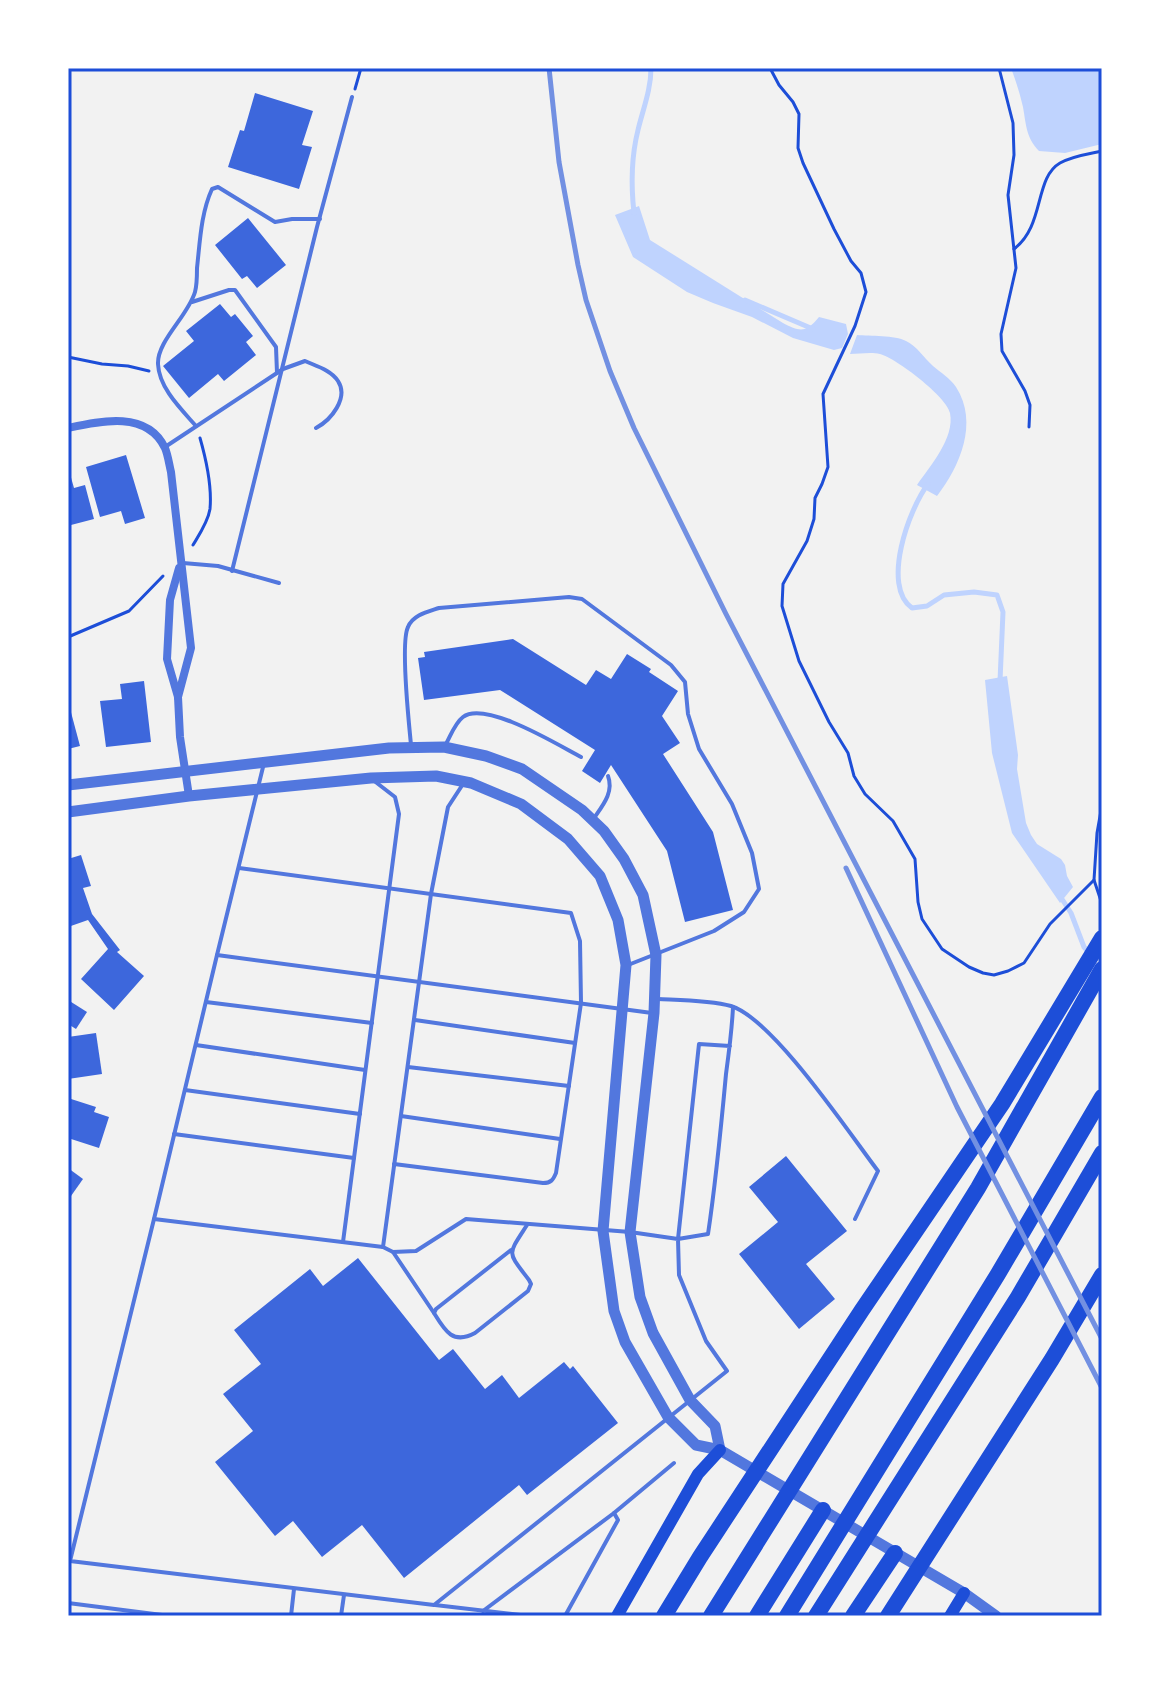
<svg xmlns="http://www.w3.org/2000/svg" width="1170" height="1684" font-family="'Sofia Sans Condensed',sans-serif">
  <rect width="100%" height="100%" fill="#f2f2f2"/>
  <g fill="#bfd3fe">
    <path d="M1011 68H1102V144L1065 153 1039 151C1026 138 1026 124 1023 107 1020 94 1016 81 1011 68Z"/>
    <path d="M639 206 650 240 783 323C800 332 806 333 819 317L846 324 848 334 842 348 834 350 793 338 752 317 713 303 687 292 633 257 615 215Z"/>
    <path d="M857 335C870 336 895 335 906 341 917 346 924 358 933 366 941 373 950 378 956 387 979 423 960 466 937 496L917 485C930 466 955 438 950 413 947 397 896 358 880 354 871 352 859 354 850 354Z"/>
    <polygon points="1007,676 1018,755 1017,769 1026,823 1031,835 1037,844 1061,859 1065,865 1067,876 1073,887 1060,903 1012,833 992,753 985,680"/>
  </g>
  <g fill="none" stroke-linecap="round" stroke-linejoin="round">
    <g stroke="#bfd3fe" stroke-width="5">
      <path d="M634 213C631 186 631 158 638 130 643 109 651 90 651 68"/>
      <polyline points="745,300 813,329"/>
      <path d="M928 484C909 509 881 586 912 608L927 606 944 595 974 592 997 595 1003 612 1000 681"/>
      <polyline points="1060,896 1071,913 1084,947 1090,954"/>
    </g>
  </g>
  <g fill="#3d67dc">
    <polygon points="255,93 313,111 302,145 312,147 299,189 228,167 240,130 244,131"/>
    <polygon points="248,218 286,265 257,288 247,276 242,279 215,245"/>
    <polygon points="220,304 231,317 235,314 253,336 246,342 256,355 224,381 218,374 189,398 163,366 194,341 186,331"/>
    <polygon points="126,455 145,518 125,524 121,511 100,517 86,467"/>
    <polygon points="68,467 74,488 85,485 94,519 71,525 68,512"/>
    <polygon points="513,639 586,685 596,670 611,679 627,654 651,669 649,672 678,691 662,716 680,743 663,754 713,832 733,910 685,922 667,851 611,765 600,783 582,771 595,750 500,690 424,700 418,658 425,657 424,652"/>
    <polygon points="144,681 151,742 106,747 100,701 122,699 120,684"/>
    <polygon points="68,701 80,746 68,749"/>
    <polygon points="81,855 91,886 83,888 92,914 120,950 117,952 144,976 114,1010 81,979 108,949 88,920 68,927 68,859"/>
    <polygon points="68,1000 87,1012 76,1029 68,1024"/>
    <polygon points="96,1033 102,1074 68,1079 68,1037"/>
    <polygon points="68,1098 96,1107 94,1112 109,1117 99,1148 68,1138"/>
    <polygon points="786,1156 847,1231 806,1264 835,1299 799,1329 739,1254 778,1222 749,1187"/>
    <polygon points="68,1168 83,1179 71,1196 68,1194"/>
    <polygon points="358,1258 439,1360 453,1349 485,1389 502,1375 519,1398 564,1362 570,1369 573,1366 618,1423 527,1495 519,1485 404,1578 362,1525 322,1557 293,1521 275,1536 215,1462 253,1431 223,1394 261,1364 234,1330 310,1269 323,1286"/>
  </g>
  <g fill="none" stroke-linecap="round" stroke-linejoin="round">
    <g stroke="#1d4ed8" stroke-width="3">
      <polyline points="770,68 779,85 793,102 799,114 798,148 803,163 834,229 851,261 861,273 866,292 855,326 823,394 828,467 822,484 815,498 814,519 807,541 783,584 782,606 799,661 829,722 848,753 854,776 865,794 893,821 915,859 918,902 922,919 942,949 969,967 983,973 994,975 1008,971 1024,963 1050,924 1094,880 1097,833 1102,805"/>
      <polyline points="999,68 1013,123 1014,155 1008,195 1016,268 1001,334 1002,351 1025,391 1030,405 1029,427"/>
      <polyline points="355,89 361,68"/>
      <path d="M1014 249C1045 226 1034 178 1060 163 1072 156 1088 154 1102 151"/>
      <polyline points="68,357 102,364 128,366 149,371"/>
      <path d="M193 545C199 535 208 522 210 509 212 487 206 459 200 438"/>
      <polyline points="68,637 129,611 163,576"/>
      <polyline points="1094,880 1102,904"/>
    </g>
    <g stroke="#5277de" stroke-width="4">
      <polyline points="192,302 229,290 235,290 276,347 277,373"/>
      <path d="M196 426C181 409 159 388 158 364 157 341 188 316 195 292 197 285 197 276 197 268 200 241 201 213 212 189L218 187 275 222 292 219H320"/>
      <path d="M165 447 283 369 305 361C316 366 331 370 338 381 349 398 331 420 316 428"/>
      <polyline points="183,563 218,566 279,583"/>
      <polyline points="232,571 317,227 352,97"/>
      <path d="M446 744C451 735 455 723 463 717 485 700 558 745 581 757"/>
      <path d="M411 745C409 723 400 643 408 627 413 615 427 612 439 608L569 597 582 599 671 665 685 682 688 714 699 749 732 804 752 853 759 889 744 912 714 931 628 965"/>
      <path d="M594 818C603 805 614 792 608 776"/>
      <path d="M239 868 571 913 580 941 581 1003 556 1173C553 1180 551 1183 543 1183L394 1164"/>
      <polyline points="217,955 264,763"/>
      <path d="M658 999C680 1000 710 1000 731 1006 773 1019 849 1133 878 1171L855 1219"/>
      <polyline points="206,1002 372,1023"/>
      <polyline points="415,1020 575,1043"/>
      <polyline points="196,1045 365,1070"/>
      <path d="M730 1046 699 1044 678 1239 679 1275 706 1341 727 1371 434 1605 70 1561 154 1219 383 1247 393 1252 416 1251 466 1219 630 1232 678 1239 708 1234C716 1181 721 1128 726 1074 729 1052 732 1029 733 1007"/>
      <polyline points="408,1067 569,1086"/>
      <polyline points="185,1090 360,1114"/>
      <polyline points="401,1116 560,1139"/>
      <polyline points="174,1134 354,1158"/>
      <polyline points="154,1219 217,955 652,1013"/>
      <polyline points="343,1242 399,814 395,797 373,780"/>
      <polyline points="383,1247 431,894 448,807 463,784"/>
      <path d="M511 1250 436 1309 434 1313C445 1331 453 1345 475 1333L528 1291 531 1284 529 1280C507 1251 507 1256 527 1225"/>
      <polyline points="393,1252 434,1313"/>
      <polyline points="68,1603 170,1616"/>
      <polyline points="435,1605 529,1616"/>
      <polyline points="483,1611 614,1513 674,1463"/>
      <polyline points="291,1616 294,1589"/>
      <polyline points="341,1616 344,1595"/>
      <polyline points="565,1616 618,1520 614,1513"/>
    </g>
    <g stroke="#5277de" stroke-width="8">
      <path d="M68 428C100 421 147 410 165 448 168 455 169 464 171 472L191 648 178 697"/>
      <polyline points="179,568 170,600 167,659 178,697 180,737 189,796"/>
    </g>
    <g stroke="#5277de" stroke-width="11">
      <polyline points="68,785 389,748 444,747 486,756 522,769 582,810 604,831 624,859 643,895 656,955 654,1013 630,1232 640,1297 653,1333 690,1400 715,1426 720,1450"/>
      <polyline points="68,812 189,796 371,778 436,776 471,783 521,804 568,839 600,876 618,920 626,965 603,1231 614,1311 625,1342 668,1417 696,1445 720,1450 964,1593 996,1616"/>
    </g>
    <g stroke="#1d4ed8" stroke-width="12">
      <polyline points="617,1616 698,1474 720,1450"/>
      <polyline points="950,1616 964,1593"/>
    </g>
    <g stroke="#1d4ed8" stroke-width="16">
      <polyline points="664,1616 700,1557 862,1310 1002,1104 1102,938"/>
      <polyline points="711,1616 978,1188 1102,969"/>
      <polyline points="757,1616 823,1510"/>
      <polyline points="787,1616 998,1274 1102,1097"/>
      <polyline points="816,1616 1018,1297 1102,1153"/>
      <polyline points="853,1616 895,1553"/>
      <polyline points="888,1616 1052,1359 1102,1275"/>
    </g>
    <g stroke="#7290e2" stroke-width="5">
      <polyline points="549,68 559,162 578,265 586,300 610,371 634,428 726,614 1102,1339"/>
      <polyline points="846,868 957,1107 1102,1388"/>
    </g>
  </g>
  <rect width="1170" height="1684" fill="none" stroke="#ffffff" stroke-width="140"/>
  <rect x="70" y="70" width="1030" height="1544" fill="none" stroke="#1d4ed8" stroke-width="3"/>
</svg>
